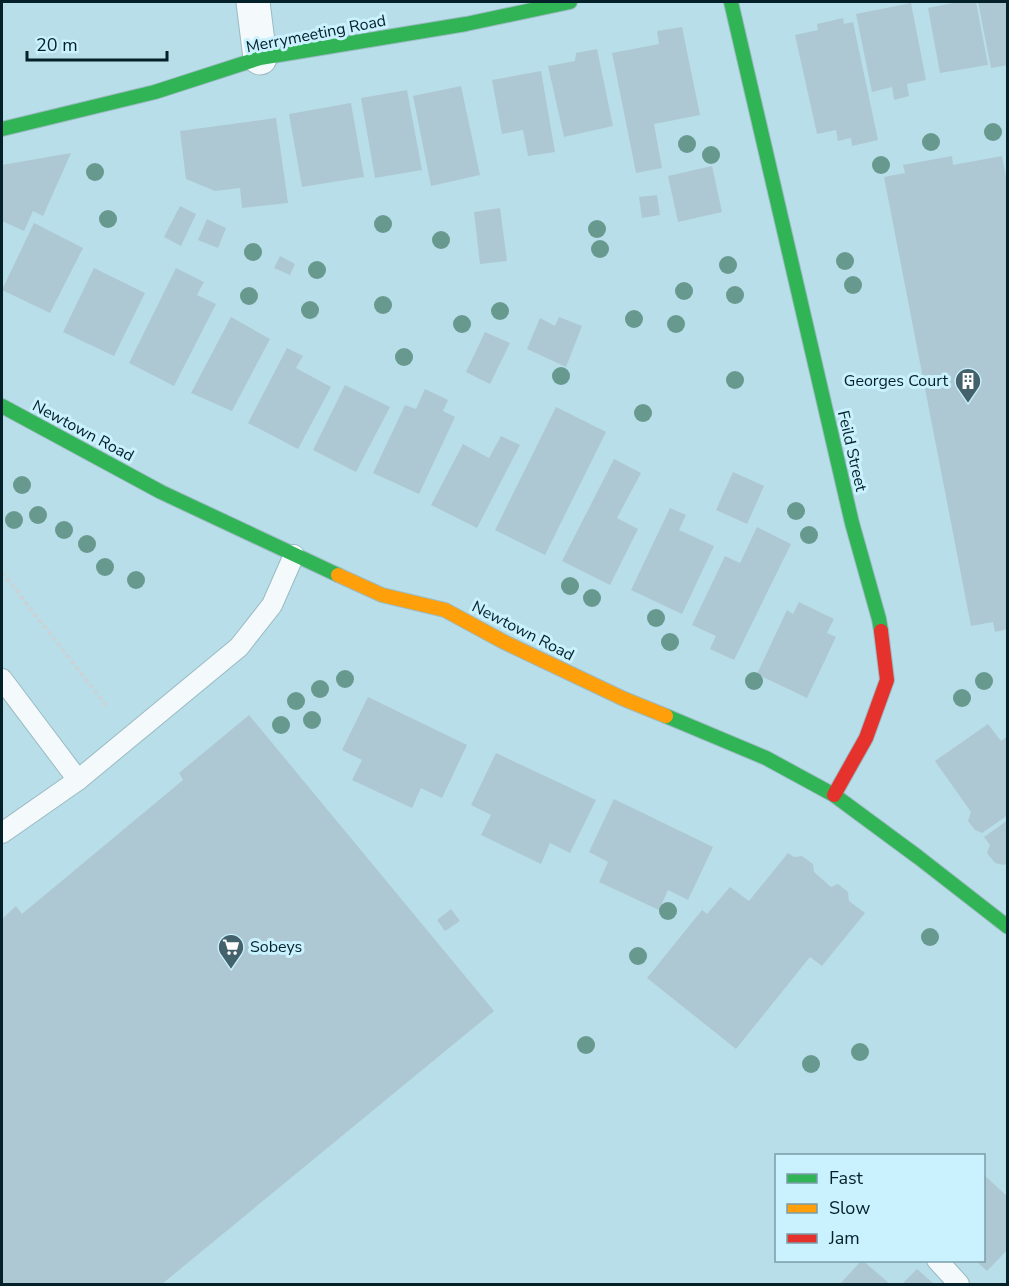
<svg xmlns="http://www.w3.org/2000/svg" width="1009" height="1286" font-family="'Nunito Sans',sans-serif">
  <rect width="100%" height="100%" fill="#b8dee9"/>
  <g fill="#aec8d3">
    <polygon points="953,2 976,2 988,65 940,73 928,8 953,3"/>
    <polygon points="978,2 1008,2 1008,65 991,68"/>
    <polygon points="911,3 926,80 907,84 909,96 894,100 892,87 872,92 856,14"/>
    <polygon points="843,18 844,24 853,22 878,140 852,146 851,138 838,141 836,130 817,134 795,35 818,30 817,24"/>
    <polygon points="682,27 700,115 654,124 662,168 636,173 612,53 659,44 657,31"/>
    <polygon points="597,49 613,126 564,137 548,66 575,61 576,53"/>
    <polygon points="541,71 555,152 528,156 523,130 502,134 492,80"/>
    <polygon points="461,86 480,175 431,186 413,96"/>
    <polygon points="407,90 422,170 375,178 361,98"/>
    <polygon points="351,103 364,177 302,187 289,114"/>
    <polygon points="276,118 288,203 242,208 240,188 215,191 186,179 180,131"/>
    <polygon points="71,153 43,216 33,211 24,231 2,221 2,165"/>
    <polygon points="952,156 953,165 1002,156 1008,187 1008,629 995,632 993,622 971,626 884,177 905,173 903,165"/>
    <polygon points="712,166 722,212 678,222 668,176"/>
    <polygon points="657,195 660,215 642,218 639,197"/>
    <polygon points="180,206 196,214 181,246 164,237"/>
    <polygon points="500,208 507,261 480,264 474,212"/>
    <polygon points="207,219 226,228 218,248 198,240"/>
    <polygon points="34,223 83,248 50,313 2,290"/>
    <polygon points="280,256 295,264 290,275 274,268"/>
    <polygon points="94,268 145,293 114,356 63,332"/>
    <polygon points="176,268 204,282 197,295 216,304 174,386 129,363"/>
    <polygon points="231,317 270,339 232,411 191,393"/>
    <polygon points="559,317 582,326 566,367 527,349 540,318 555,326"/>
    <polygon points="485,332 510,343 490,384 466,372"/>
    <polygon points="287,348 303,356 296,368 331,387 298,449 248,423"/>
    <polygon points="345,385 390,407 356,472 313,450"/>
    <polygon points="425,389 448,400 443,411 455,417 419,494 373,473 405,405 416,409"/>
    <polygon points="556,407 606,432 545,555 495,530"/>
    <polygon points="501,436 520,445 477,528 431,505 463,444 489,458"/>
    <polygon points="614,459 641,473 617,518 638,529 610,585 562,561"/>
    <polygon points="733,472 764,486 747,524 716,510"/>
    <polygon points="670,508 686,515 679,530 714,546 682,614 631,590"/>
    <polygon points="757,527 791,544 734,660 710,649 716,636 692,625 725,556 740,563"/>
    <polygon points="799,602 834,619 827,633 836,637 807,698 757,674 787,610 793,614"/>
    <polygon points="368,697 467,745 442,798 421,788 412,808 352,780 362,760 342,750"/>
    <polygon points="249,715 494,1011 162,1284 2,1284 2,919 16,906 22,914 183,780 179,773"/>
    <polygon points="988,724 1001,741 1008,736 1008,815 982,833 975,830 968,821 971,812 935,761"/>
    <polygon points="496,753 596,800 570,853 550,843 541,864 481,835 491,815 471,805"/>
    <polygon points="614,799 713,847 688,900 668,890 659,910 599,882 608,862 589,852"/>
    <polygon points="1008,820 1008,862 1004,865 995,863 987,853 990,845 984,837"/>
    <polygon points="788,853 794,857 802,856 813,864 814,872 831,887 838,884 848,892 849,901 865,913 822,966 810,957 736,1049 647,978 702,910 707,914 730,887 749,901"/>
    <polygon points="451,909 460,921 445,931 437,920"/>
    <polygon points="984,1175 1008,1197 1008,1249 987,1271 975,1260 984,1260"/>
    <polygon points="862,1260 890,1284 840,1284"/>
    <polygon points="917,1269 934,1284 902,1284"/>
  </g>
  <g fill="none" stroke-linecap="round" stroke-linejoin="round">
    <g stroke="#9bbac2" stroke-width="22">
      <g id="lane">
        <polyline points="2,679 78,780"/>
        <polyline points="2,833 78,780 239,647 272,605 294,555"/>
        <polyline points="937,1260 959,1284"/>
      </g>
    </g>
    <g stroke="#9bbac2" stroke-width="35">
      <polyline id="street" points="253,2 260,58"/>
    </g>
    <g stroke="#9bbac2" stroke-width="16">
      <g id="fast">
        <polyline points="731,2 852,523 879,619 881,631"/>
        <polyline points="2,129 155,92 260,58 466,24 570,2"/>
        <polyline points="2,406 161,492 338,575"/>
        <polyline points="666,716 766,758 834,795 918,857 1008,927"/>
      </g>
    </g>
    <g stroke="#9bbac2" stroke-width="16">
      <polyline id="slow" points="338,575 382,595 445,610 504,642 624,699 666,716"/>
    </g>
    <g stroke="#9bbac2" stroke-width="16">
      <polyline id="jam" points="834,795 866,738 887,680 881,631"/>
    </g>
    <polyline stroke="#c8d4d7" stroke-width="4" stroke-dasharray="4.5 3" stroke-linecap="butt" points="2,572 108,708"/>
    <use href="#lane" stroke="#f4fafc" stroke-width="20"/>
    <use href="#street" stroke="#f4fafc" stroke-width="33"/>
    <use href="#fast" stroke="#30b455" stroke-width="14"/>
    <use href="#slow" stroke="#ff9f0a" stroke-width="14"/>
    <use href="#jam" stroke="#e5322d" stroke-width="14"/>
  </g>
  <g fill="#67998e">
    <circle cx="993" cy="132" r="9"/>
    <circle cx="931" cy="142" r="9"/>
    <circle cx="687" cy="144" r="9"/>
    <circle cx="711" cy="155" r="9"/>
    <circle cx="881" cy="165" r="9"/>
    <circle cx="95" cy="172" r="9"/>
    <circle cx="108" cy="219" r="9"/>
    <circle cx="383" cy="224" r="9"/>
    <circle cx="597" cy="229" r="9"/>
    <circle cx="441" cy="240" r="9"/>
    <circle cx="600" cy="249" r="9"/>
    <circle cx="253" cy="252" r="9"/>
    <circle cx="845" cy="261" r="9"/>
    <circle cx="728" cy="265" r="9"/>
    <circle cx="317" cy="270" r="9"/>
    <circle cx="853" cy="285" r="9"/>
    <circle cx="684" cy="291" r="9"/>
    <circle cx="735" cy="295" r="9"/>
    <circle cx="249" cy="296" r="9"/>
    <circle cx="383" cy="305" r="9"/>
    <circle cx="310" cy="310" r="9"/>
    <circle cx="500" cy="311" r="9"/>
    <circle cx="634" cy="319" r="9"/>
    <circle cx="462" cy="324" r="9"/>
    <circle cx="676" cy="324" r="9"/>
    <circle cx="404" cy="357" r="9"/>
    <circle cx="561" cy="376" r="9"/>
    <circle cx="735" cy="380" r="9"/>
    <circle cx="643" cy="413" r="9"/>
    <circle cx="22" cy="485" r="9"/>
    <circle cx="796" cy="511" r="9"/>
    <circle cx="38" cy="515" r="9"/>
    <circle cx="14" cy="520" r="9"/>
    <circle cx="64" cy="530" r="9"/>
    <circle cx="809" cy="535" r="9"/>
    <circle cx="87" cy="544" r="9"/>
    <circle cx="105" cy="567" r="9"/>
    <circle cx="136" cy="580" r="9"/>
    <circle cx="570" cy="586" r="9"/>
    <circle cx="592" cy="598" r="9"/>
    <circle cx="656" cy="618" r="9"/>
    <circle cx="670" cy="642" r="9"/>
    <circle cx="345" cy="679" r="9"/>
    <circle cx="754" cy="681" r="9"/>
    <circle cx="984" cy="681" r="9"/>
    <circle cx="320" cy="689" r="9"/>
    <circle cx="962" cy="698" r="9"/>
    <circle cx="296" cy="701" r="9"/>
    <circle cx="312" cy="720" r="9"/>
    <circle cx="281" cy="725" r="9"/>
    <circle cx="668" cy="911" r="9"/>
    <circle cx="930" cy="937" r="9"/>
    <circle cx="638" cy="956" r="9"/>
    <circle cx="586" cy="1045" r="9"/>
    <circle cx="860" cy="1052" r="9"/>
    <circle cx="811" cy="1064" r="9"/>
  </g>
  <defs>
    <g id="building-pin" transform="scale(1.35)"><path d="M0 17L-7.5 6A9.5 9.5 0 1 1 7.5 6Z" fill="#43626c" stroke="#c9f1fe"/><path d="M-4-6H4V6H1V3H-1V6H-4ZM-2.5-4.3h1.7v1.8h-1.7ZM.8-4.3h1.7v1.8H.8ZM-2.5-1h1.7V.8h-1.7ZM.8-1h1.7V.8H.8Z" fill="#fff"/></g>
    <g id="supermarket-pin" transform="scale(1.35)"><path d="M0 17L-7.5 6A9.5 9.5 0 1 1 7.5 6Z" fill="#43626c" stroke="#c9f1fe"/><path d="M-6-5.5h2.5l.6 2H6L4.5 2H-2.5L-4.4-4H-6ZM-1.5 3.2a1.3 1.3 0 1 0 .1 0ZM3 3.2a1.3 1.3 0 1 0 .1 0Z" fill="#fff"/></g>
  </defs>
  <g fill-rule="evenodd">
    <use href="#building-pin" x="968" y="381"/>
    <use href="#supermarket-pin" x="231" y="947"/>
  </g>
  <g text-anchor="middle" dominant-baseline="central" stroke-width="6" stroke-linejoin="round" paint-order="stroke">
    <g font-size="16" fill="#042028" stroke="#c9f1fe">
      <text transform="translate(316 34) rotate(-11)">Merrymeeting Road</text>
      <text transform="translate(83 431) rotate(28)">Newtown Road</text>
      <text transform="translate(852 451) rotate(77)">Feild Street</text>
      <text transform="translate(523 631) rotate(27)">Newtown Road</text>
    </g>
    <g font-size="16" fill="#042028" stroke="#c9f1fe" text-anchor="end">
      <text x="948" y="381">Georges Court</text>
      <text x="250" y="947" text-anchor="start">Sobeys</text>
    </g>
  </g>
  <rect width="1009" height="1286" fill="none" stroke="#042028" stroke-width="6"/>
  <rect x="775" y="1154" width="210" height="108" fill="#c9f1fe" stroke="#7a9da8" stroke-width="1.5"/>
  <rect x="787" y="1174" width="30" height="9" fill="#30b455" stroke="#7a9da8" stroke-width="1.5"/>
  <text x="829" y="1184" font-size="18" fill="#042028">Fast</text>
  <rect x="787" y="1204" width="30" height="9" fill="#ff9f0a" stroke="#7a9da8" stroke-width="1.5"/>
  <text x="829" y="1214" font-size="18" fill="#042028">Slow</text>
  <rect x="787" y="1234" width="30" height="9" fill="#e5322d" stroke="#7a9da8" stroke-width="1.5"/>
  <text x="829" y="1244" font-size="18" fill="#042028">Jam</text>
  <path d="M27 51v9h140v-9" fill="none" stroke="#042028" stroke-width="3"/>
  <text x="36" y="51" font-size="18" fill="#042028" stroke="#c9f1fe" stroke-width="4.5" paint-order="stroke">20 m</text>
</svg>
